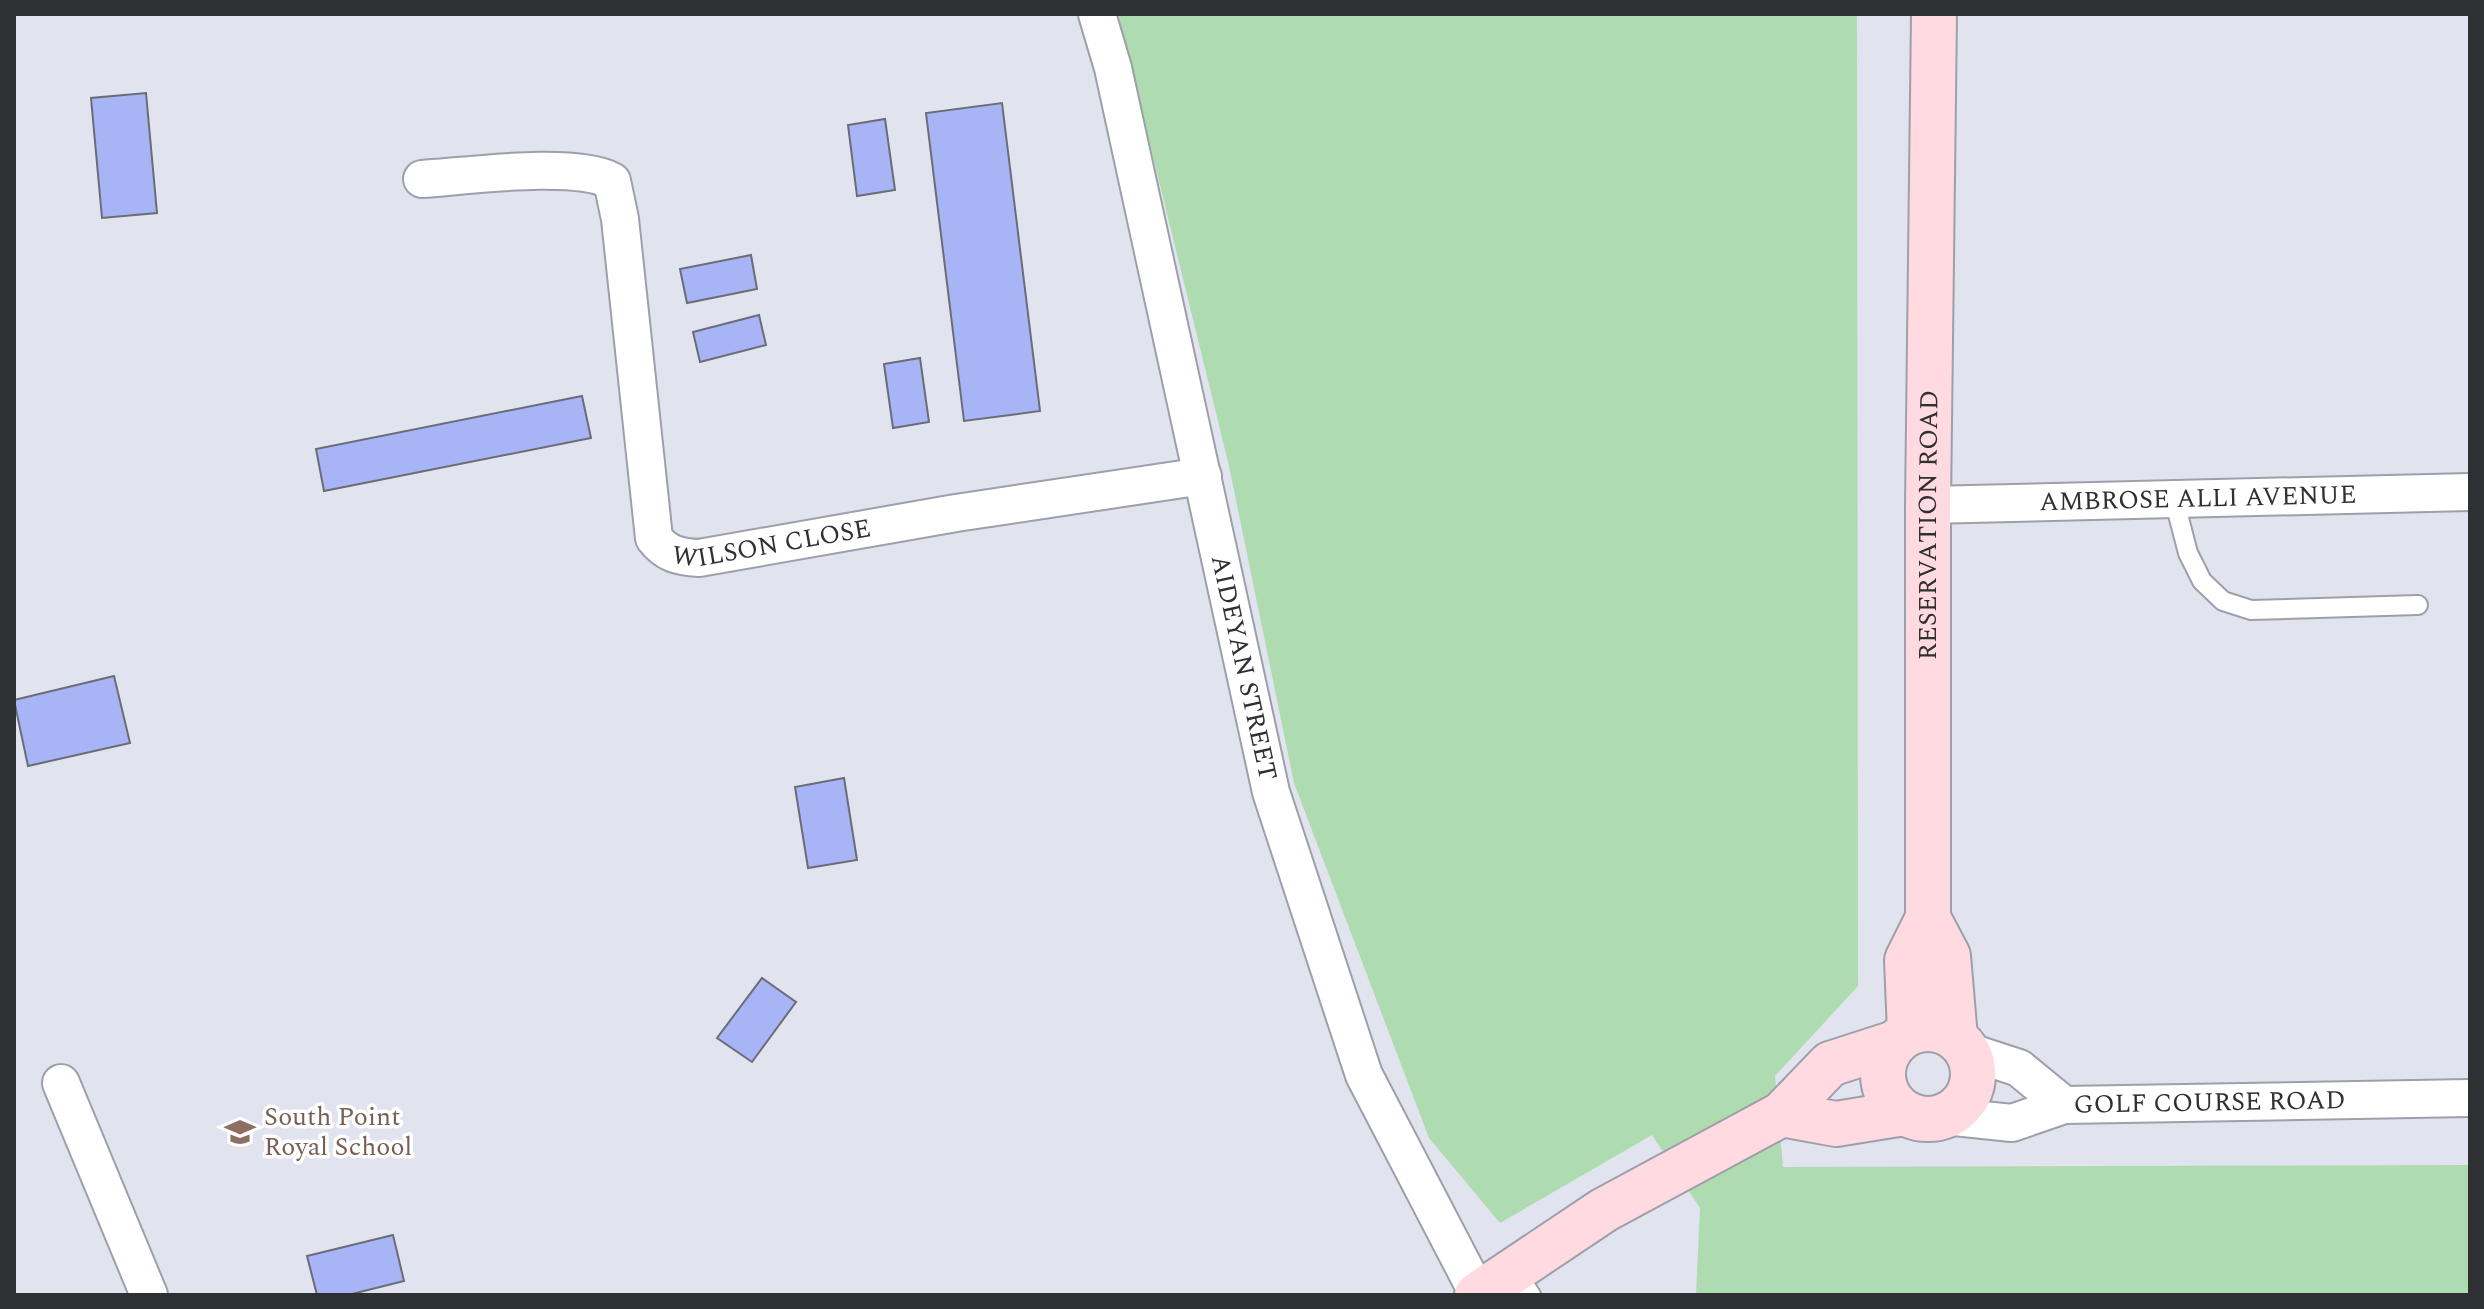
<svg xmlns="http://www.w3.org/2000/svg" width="2484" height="1309" font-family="Spectral,serif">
  <rect width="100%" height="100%" fill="#e1e3ee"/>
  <polygon fill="#afdbb0" points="1118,14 1857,14 1858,986 1775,1076 1783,1167 2470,1165 2470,1295 1696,1295 1700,1208 1652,1135 1500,1223 1429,1138 1294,783 1229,466"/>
  <g fill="#a7b4f5" stroke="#6a6d76" stroke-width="2">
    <polygon points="146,93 157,213 102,218 91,98"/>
    <polygon points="1002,103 1040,411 964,421 926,113"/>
    <polygon points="885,119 895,190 857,196 848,125"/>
    <polygon points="751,255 757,289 687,303 680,269"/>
    <polygon points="759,315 766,345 700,362 693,332"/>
    <polygon points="920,358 929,422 893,428 884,364"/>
    <polygon points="582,396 591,438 324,491 316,449"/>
    <polygon points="114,676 130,743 28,766 14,700"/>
    <polygon points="844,778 857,860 808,868 795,787"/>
    <polygon points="762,978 796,1002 752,1062 717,1038"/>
    <polygon points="393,1235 404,1281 348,1295 317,1295 307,1256"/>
  </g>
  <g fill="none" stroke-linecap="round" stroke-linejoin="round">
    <g stroke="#9da0a9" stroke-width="22">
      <g id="lane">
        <polyline points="2174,499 2188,553 2202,581 2223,601 2251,610 2418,605"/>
        <polyline points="1514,1269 1531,1295"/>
      </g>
    </g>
    <g stroke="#9da0a9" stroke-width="40">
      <g id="street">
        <path id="s1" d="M1097 14 1113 68 1271 792 1364 1075 1478 1294"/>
        <path id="s2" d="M422 179C467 176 575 161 612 181L620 219 654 538C666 554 679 557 699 558L956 513 1203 476"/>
        <path id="s3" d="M1928 505 2470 492"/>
        <polyline points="1967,1051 2019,1068 2064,1105"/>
        <polyline points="61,1083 149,1295"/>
        <path id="s4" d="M1945 1116 2012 1123 2064 1105 2470 1098"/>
      </g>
    </g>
    <g stroke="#9da0a9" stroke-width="48">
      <g id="secondary">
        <polyline points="1928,918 1948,956 1955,1038"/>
        <circle cx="1928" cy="1074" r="45"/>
        <path id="s5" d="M1910 1032 1907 960 1928 918V505L1934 14"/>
        <polyline points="1782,1114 1836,1124 1904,1113"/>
        <polyline points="1477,1295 1604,1210 1782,1114 1830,1064 1895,1043"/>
      </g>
    </g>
    <use href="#lane" stroke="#fff" stroke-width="18"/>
    <use href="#street" stroke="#fff" stroke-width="36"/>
    <use href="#secondary" stroke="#ffdae0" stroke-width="44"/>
  </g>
  <defs>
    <g id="school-bare" transform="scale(2.4)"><path d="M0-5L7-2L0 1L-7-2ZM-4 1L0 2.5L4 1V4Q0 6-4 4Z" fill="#8d6e63" stroke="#fff" stroke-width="2.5" paint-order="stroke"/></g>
  </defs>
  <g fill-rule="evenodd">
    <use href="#school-bare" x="240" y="1132"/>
  </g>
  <g text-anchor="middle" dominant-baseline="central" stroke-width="7" stroke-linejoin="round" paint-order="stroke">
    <g font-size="26" fill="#2f3034" stroke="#fff">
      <text stroke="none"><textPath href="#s3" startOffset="270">AMBROSE ALLI AVENUE</textPath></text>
      <text stroke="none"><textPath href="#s5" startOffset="512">RESERVATION ROAD</textPath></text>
      <text stroke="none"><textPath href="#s2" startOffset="676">WILSON CLOSE</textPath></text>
      <text stroke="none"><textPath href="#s1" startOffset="670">AIDEYAN STREET</textPath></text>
      <text stroke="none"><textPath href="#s4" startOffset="268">GOLF COURSE ROAD</textPath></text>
    </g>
    <g font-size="26" fill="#785e54" stroke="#fff" text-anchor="start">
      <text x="264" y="1117">South Point<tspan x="264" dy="30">Royal School</tspan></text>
    </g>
  </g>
  <rect width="2484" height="1309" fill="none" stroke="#2f3034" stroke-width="32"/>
</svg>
